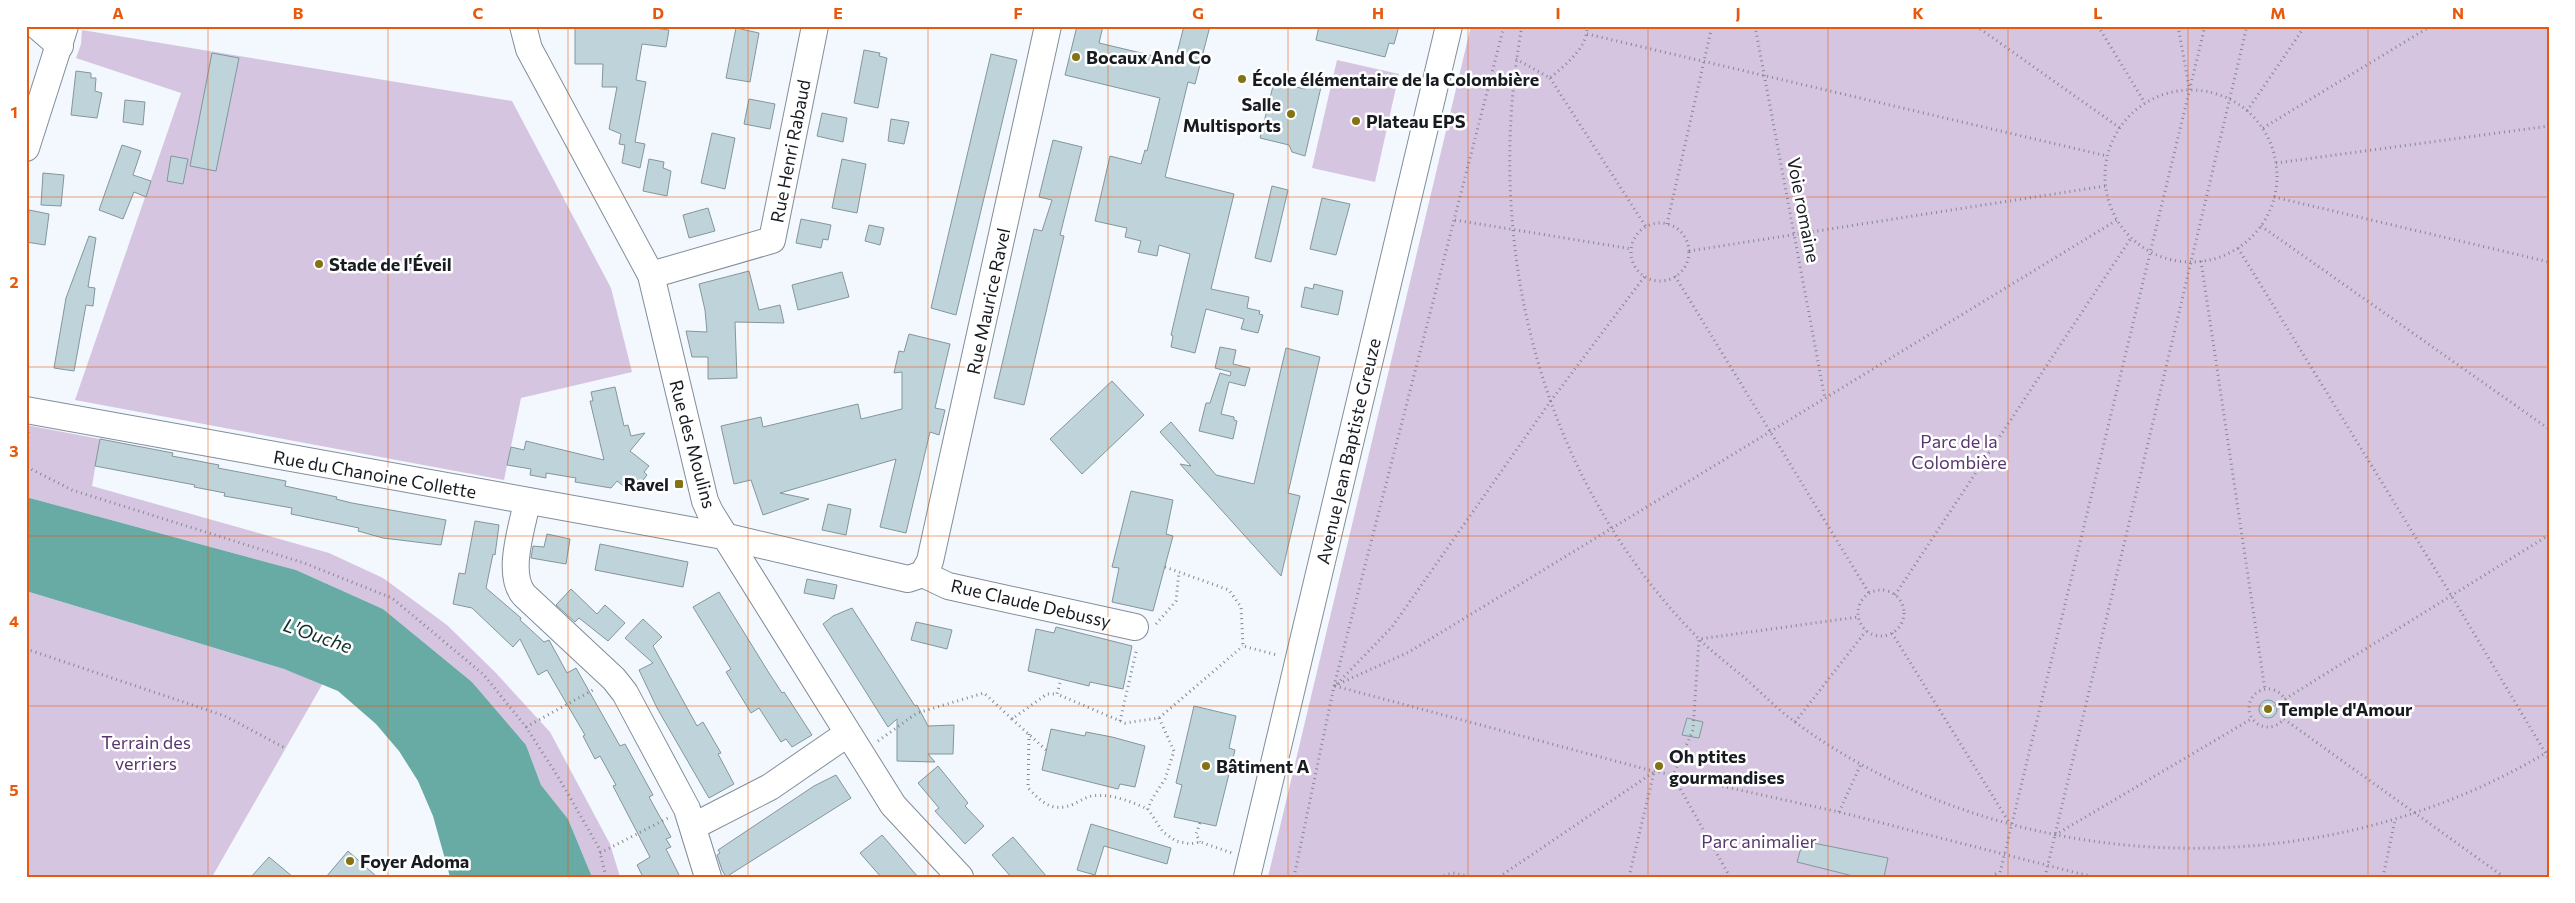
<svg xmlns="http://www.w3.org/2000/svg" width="2575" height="903" font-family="Commissioner,sans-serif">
  <rect width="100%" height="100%" fill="#f2f8fd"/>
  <g fill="#d5c5e1">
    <polygon points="1471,26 2549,26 2549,877 1268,877"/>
    <polygon points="82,30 512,101 611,288 632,372 521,398 504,480 75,400 181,93 76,58 81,44"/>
    <polygon points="1337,60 1399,74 1375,182 1312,168"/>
    <polygon points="26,425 100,439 92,486 329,553 383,578 447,625 495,672 550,732 610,844 620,877 592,877 568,819 541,785 526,745 472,682 383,609 296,570 26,497"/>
    <polygon points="26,591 284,669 323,683 212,877 26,877"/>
  </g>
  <polygon fill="#68aaa4" points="26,497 296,570 383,609 472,682 526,745 541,785 568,819 592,877 450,877 433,816 418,781 399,751 376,724 338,691 284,669 26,591"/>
  <g fill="#bfd4da" stroke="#83969c">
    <polygon points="639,26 669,30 666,47 642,44 636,80 646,82 635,142 645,144 640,168 622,163 625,145 619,144 621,134 609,129 617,87 602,87 603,64 575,64 575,27"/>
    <polygon points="1077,26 1103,26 1099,43 1175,61 1184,26 1210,26 1195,84 1188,82 1165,177 1234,194 1211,289 1249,297 1247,308 1260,311 1259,314 1263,315 1258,333 1241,329 1244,319 1206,309 1195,353 1171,347 1173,336 1171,335 1190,254 1159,245 1157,256 1138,252 1141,241 1125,237 1127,228 1095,221 1110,156 1141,164 1145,150 1147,151 1160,98 1065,75"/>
    <polygon points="1319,26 1399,26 1394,44 1389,43 1385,57 1316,40"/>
    <polygon points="736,28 759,33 750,82 726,78"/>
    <polygon points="864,50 880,53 879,56 887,58 878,108 854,103"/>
    <polygon points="212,53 239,58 216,171 190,166"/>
    <polygon points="991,54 1017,60 956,315 931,308"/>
    <polygon points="76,71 91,73 91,78 96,78 95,91 102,93 97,118 71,115"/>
    <polygon points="1274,82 1305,89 1307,84 1321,87 1305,156 1292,152 1289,145 1260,138"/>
    <polygon points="749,99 775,104 770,129 744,124"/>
    <polygon points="125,100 145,102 143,125 123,122"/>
    <polygon points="822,113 847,118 843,142 817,136"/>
    <polygon points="891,119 909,122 904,144 888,141"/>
    <polygon points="712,133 735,138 725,189 701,183"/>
    <polygon points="1053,140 1082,147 1060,235 1064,236 1024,405 994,398 1034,229 1042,231 1052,200 1039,197"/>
    <polygon points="122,145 141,151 133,175 151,181 146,197 134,192 123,219 99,210"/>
    <polygon points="171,156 188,159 183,184 167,181"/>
    <polygon points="649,159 664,162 663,168 671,171 667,196 643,191"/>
    <polygon points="842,159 866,164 857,213 832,208"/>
    <polygon points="43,173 64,175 61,206 41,205"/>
    <polygon points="1272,186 1288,190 1271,262 1255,258"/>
    <polygon points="1322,198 1350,204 1336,255 1310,249"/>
    <polygon points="708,208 715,231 689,238 683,215"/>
    <polygon points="29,210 49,214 45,245 26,242"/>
    <polygon points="801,219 831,225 828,240 823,239 821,248 796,243"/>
    <polygon points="869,225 884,228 880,245 865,241"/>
    <polygon points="89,236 96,238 88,287 95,288 93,306 86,305 74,371 54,368 66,298"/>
    <polygon points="749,271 759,310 780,305 784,323 735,322 737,378 708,379 708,357 692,357 686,331 707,332 705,310 699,284"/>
    <polygon points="842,272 849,297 798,310 792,285"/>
    <polygon points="1314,284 1343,291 1338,315 1301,307 1305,287 1313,289"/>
    <polygon points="909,334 950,344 935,408 945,410 939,435 930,432 906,533 880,527 896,459 780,493 809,499 763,515 751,480 734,484 721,426 761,417 763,427 858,404 861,419 902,409 902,372 894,373 899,351 904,352"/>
    <polygon points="1220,347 1236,350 1233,364 1250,368 1245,386 1229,382 1221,414 1234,417 1234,420 1237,421 1233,439 1199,431 1206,403 1210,403 1220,373 1230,376 1231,372 1215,368"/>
    <polygon points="1286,348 1320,357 1288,493 1300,496 1281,576 1180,464 1191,466 1160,432 1171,422 1216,475 1254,484"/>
    <polygon points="1112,381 1144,415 1082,474 1050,439"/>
    <polygon points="615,387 624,426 628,425 631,436 645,433 630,451 649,466 644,472 647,475 637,488 634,485 630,491 617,481 611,488 575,482 576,478 546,473 546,478 530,475 531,469 507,465 511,447 524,450 526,441 604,460 590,401 593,401 591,392"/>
    <polygon points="100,439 173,453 172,456 219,465 218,468 286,481 285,486 337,497 336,499 352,503 446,520 441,545 383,538 358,531 359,528 291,514 292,508 224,496 225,493 194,487 195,485 95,466"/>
    <polygon points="1131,491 1173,500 1166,534 1173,536 1153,611 1112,602 1119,568 1112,567"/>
    <polygon points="828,504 851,509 846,535 822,530"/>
    <polygon points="475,521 499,525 495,555 493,554 486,588 521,618 520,620 544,642 549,640 567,673 576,668 620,746 625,744 653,795 649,797 671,837 666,839 671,847 666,849 680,877 643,877 637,865 650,857 613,786 616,785 600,756 595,759 583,736 585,735 547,670 538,675 520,639 513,647 472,608 453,604 459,573 465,574"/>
    <polygon points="547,534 570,539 566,564 531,558 533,546 544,547"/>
    <polygon points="600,544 688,562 683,587 595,570"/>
    <polygon points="807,579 837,585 834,599 804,593"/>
    <polygon points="571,589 597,614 605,605 625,623 608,641 579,618 575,622 556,605"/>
    <polygon points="719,592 769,673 782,693 784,692 812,735 792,747 786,739 781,742 759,708 751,713 726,672 731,669 693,607"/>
    <polygon points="852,608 915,706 917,705 928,726 954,725 953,754 928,754 935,762 897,761 897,719 888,727 823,624 833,616"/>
    <polygon points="643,619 662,637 653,646 697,726 703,722 721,753 718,754 734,784 709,798 657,708 639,670 653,663 625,638"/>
    <polygon points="916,622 952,630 947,649 911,640"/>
    <polygon points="1056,627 1132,646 1123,689 1090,682 1089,686 1028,671 1036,629 1054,633"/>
    <circle cx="2268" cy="709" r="9"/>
    <polygon points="1194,706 1236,716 1229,748 1235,750 1216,826 1174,817 1182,785 1176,783"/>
    <polygon points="1687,718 1703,722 1699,738 1682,735"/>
    <polygon points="1051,729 1085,736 1086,732 1112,737 1145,746 1135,787 1120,784 1118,789 1042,770"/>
    <polygon points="938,766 968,803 965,806 984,826 965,844 935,811 939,808 918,783"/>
    <polygon points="836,775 851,798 726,877 722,870 717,855 720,853 718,850 814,786"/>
    <polygon points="1091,824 1171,848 1167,864 1104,846 1095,875 1077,870"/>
    <polygon points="882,835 918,877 881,877 860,853"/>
    <polygon points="1013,837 1047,877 1011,877 992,855"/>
    <polygon points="1803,841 1888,858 1884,877 1857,877 1797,862"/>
    <polygon points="348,851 377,877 326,877"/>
    <polygon points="269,857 293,877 251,877"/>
  </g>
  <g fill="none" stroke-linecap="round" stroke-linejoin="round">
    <g stroke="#818e9a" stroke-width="28">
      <g id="minor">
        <polyline points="37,26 60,46"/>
        <polyline points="523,26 529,49 651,275 705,501 710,512 893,805 960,877"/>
        <polyline points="26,148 65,26"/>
        <polyline points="651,275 772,240 815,26"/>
        <polyline points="26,410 723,536 908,579 923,574 948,586 1135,627"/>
        <path d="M527 502C522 528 506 574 524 595L614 679 625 693 687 809 708 877"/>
        <polyline points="923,574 930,561 1048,26"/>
        <polyline points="694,826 770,787 847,734"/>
        <polyline points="1247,877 1449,26"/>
      </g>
    </g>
    <g stroke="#84898e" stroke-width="3" stroke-dasharray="1 4" stroke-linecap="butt">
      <path d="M1522 26C1482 245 1540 478 1698 638 1713 653 1731 666 1747 680 1763 694 1778 710 1795 722 1903 802 2042 845 2176 848 2307 851 2436 819 2549 751"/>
      <polyline points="1755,26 1825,399"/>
      <polyline points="1976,26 2120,128"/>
      <polyline points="2098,26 2145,103"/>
      <polyline points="2178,26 2189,87"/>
      <polyline points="1587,34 2107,156"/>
      <path d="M1516 59 1550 78C1565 65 1588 48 1587 26"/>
      <polyline points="1550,78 1646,227"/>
      <circle cx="2191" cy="176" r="86"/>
      <polyline points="2247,111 2305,26"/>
      <polyline points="2263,128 2431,26"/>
      <polyline points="2276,163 2549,126"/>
      <polyline points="2274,197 2549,262"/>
      <polyline points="1455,220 1632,249"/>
      <circle cx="1660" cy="252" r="29"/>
      <polyline points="1667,224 1712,26"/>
      <polyline points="2261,226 2549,429"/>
      <polyline points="2238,248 2451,595 2549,759"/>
      <polyline points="1689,251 2105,186"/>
      <polyline points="2201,261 2265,690"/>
      <polyline points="1675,276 1869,593"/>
      <polyline points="28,432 27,467 72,490 304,563 392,598 484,675 526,727 560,780 599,848 606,877"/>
      <polyline points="1165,567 1229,590 1241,607 1243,646 1277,655"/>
      <circle cx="1881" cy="613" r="23"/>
      <polyline points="1895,595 2131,238"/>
      <polyline points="1156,624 1176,601 1179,572"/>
      <polyline points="1892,633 2010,824"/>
      <polyline points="26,649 225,716 285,748"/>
      <polyline points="1060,683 1057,694 1125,723 1159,718 1243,646"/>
      <polyline points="1337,684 1392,627 1550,402 1645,276"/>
      <polyline points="1334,686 1409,652 2117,220"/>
      <polyline points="1335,686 1649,770 1839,812 2093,877"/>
      <circle cx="2268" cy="708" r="19"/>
      <polyline points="2285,699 2549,535"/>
      <polyline points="1159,718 1174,751 1165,779 1152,799 1148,809 1163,832 1176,841 1190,844 1200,842 1232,853"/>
      <polyline points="1012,719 1046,750"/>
      <polyline points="2284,719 2504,877"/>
      <polyline points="1120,721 1137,648"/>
      <polyline points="1795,722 1866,631"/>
      <polyline points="526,727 593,690"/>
      <path d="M1029 734 1028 788C1043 803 1052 813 1074 804 1080 801 1086 797 1092 796 1112 793 1131 802 1148 809"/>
      <polyline points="878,741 917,713 984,693 1012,719 1047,694 1057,694"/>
      <polyline points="1839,812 1861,764"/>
      <polyline points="1200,823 1196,834 1200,842"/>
      <polyline points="2055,835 2253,718"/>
      <polyline points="600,853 668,818"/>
      <polyline points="1294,877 1334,686 1504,26"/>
      <polyline points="1439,877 1453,873 1472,877"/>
      <polyline points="1499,877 1654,772"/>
      <polyline points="1629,877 1654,772"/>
      <polyline points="1730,877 1673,776 1693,730 1699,639 1858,617"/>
      <polyline points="1991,877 1999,872"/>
      <polyline points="1999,877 2205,26"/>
      <polyline points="2045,877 2247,26"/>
      <polyline points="2383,877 2395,820"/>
    </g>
    <use href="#minor" stroke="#fff" stroke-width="26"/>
  </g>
  <path fill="none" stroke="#e8590c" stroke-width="1" stroke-opacity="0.55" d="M208 26V877M388 26V877M568 26V877M748 26V877M928 26V877M1108 26V877M1288 26V877M1468 26V877M1648 26V877M1828 26V877M2008 26V877M2188 26V877M2368 26V877M26 197H2549M26 367H2549M26 536H2549M26 706H2549"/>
  <g fill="#847213" stroke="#fff" stroke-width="2">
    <circle cx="1076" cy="57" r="5"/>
    <circle cx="1242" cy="79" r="5"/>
    <circle cx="1291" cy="114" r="5"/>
    <circle cx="1356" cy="121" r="5"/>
    <circle cx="319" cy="264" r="5"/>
    <rect x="674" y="479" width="10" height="10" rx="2.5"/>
    <circle cx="2268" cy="709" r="5"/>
    <circle cx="1206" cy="766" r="5"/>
    <circle cx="1659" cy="766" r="5"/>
    <circle cx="350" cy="861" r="5"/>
  </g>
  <g text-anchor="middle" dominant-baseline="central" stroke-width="5" stroke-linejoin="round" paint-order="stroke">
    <g font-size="18" font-weight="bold" fill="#181c21" stroke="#fff" text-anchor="start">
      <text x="1086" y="57">Bocaux And Co</text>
      <text x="1252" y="79">École élémentaire de la Colombière</text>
      <text x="1281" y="104" text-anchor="end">Salle<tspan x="1281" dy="21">Multisports</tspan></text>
      <text x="1366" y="121">Plateau EPS</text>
      <text x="329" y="264">Stade de l'Éveil</text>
      <text x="669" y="484" text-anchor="end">Ravel</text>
      <text x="2278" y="709">Temple d'Amour</text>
      <text x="1669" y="756">Oh ptites<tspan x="1669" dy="21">gourmandises</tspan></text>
      <text x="1216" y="766">Bâtiment A</text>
      <text x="360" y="861">Foyer Adoma</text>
    </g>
    <g font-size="18" fill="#181c21" stroke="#fff">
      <text transform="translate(790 151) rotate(-79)">Rue Henri Rabaud</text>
      <text transform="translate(1804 210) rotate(79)">Voie romaine</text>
      <text transform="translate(988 301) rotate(-78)">Rue Maurice Ravel</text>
      <text transform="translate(693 444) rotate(75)">Rue des Moulins</text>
      <text transform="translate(1348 451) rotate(-77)">Avenue Jean Baptiste Greuze</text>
      <text transform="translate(375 474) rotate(10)">Rue du Chanoine Collette</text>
      <text transform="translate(1031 603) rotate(13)">Rue Claude Debussy</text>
    </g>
    <g font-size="18" fill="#58376f" stroke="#fff">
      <text x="1959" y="441">Parc de la<tspan x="1959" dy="21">Colombière</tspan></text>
      <text x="146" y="742">Terrain des<tspan x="146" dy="21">verriers</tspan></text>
      <text x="1759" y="841">Parc animalier</text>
    </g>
    <g font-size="19" font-style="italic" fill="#10322f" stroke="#fff">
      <text transform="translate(318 635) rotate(19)">L'Ouche</text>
    </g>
  </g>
  <rect width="2575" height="903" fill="none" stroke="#ffffff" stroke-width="55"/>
  <rect x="28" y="28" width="2520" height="848" fill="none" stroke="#e8590c" stroke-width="2"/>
  <g font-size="16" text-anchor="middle" font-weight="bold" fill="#e8590c">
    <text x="118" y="19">A</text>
    <text x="298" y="19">B</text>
    <text x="478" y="19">C</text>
    <text x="658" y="19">D</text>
    <text x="838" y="19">E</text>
    <text x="1018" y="19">F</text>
    <text x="1198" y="19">G</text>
    <text x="1378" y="19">H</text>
    <text x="1558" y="19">I</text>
    <text x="1738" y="19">J</text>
    <text x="1918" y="19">K</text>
    <text x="2098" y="19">L</text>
    <text x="2278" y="19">M</text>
    <text x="2458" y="19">N</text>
    <text x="14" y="118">1</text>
    <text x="14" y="288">2</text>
    <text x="14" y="457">3</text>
    <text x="14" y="627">4</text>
    <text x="14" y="796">5</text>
  </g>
</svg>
